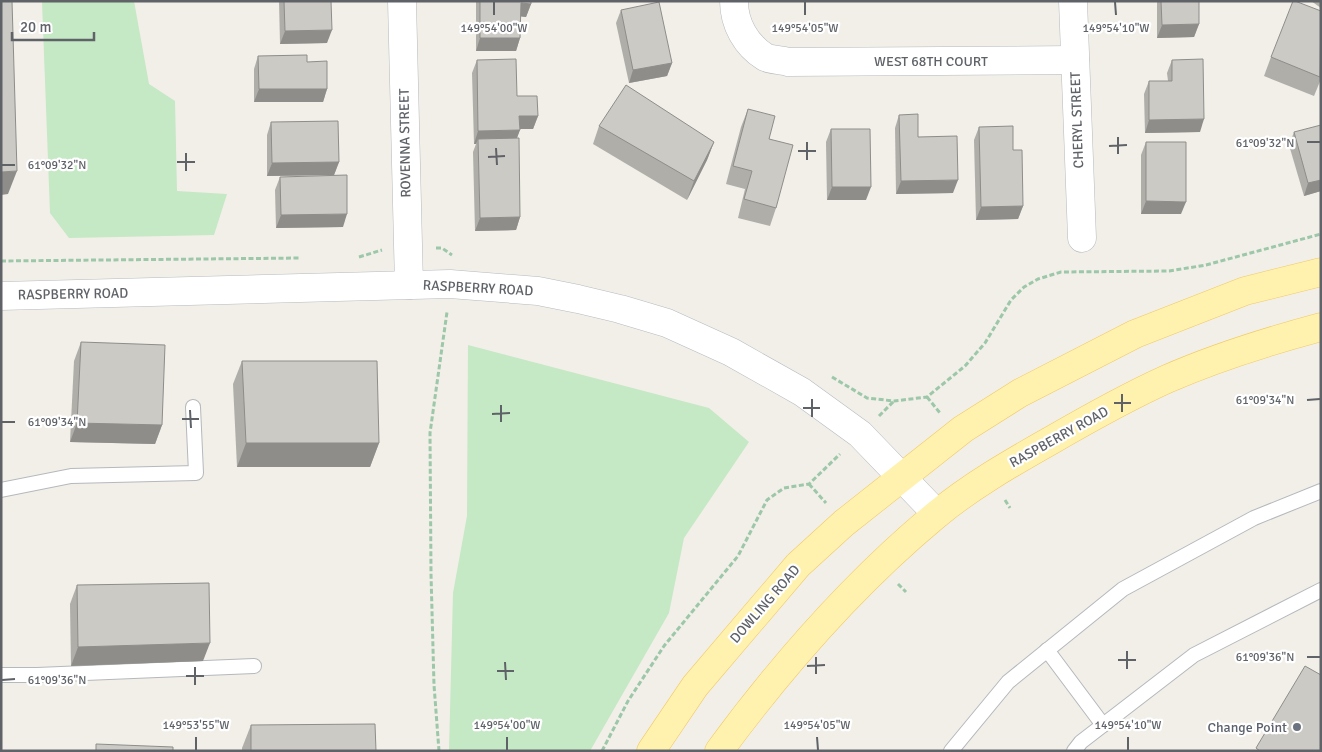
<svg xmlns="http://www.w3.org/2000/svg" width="1322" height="752" font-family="Signika,sans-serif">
  <rect width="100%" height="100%" fill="#f1efe8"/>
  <g fill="#c5e8c5">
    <polygon points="42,1 134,1 149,84 175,101 177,191 227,194 214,235 69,238 50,213"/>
    <polygon points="468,345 709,408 749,442 684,538 669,613 590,751 449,751 453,593 467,516"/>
  </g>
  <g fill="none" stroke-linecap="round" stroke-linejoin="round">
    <g stroke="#b5b8bc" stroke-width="16">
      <g id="lane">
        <polyline points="1,490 71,476 196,473 193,407"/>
        <polyline points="1047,650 1103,725"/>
        <polyline points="1,675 37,675 254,666"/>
        <polyline points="951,751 1008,682 1123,589 1254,518 1321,491"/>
        <polyline points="1074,751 1081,742 1194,655 1321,590"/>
      </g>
    </g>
    <g stroke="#b5b8bc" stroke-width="29">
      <g id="street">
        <polyline points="402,1 409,285"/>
        <path d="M734 1C734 24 746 45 765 57 771 60 781 60 788 62L1075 60"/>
        <polyline points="1073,1 1082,238"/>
      </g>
    </g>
    <g stroke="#b6babf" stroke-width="29">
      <polyline id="secondary" points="1,296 450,284 538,291 578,299 620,309 667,323 731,352 802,392 860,434 937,514"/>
    </g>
    <g stroke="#f2c960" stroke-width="29">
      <g id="primary">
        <polyline points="651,751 695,686 798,565 844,523 963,429 1020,393 1135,334 1245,291 1321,272"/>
        <path d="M719 751C783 664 853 584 936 515 971 486 1011 463 1050 441 1088 419 1127 397 1167 379 1217 357 1269 341 1321 327"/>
      </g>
    </g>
    <g stroke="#9cc7a9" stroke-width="3" stroke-dasharray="5 2.5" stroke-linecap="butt">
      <polyline points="436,248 442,248 452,255"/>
      <polyline points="359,257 382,250"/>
      <polyline points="1,261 301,258"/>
      <polyline points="832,377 867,398 894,401 927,397 965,366 985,343 1011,300 1024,287 1038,279 1061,272 1169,271 1206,265 1321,234"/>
      <polyline points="927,397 940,413"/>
      <polyline points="879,416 894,401"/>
      <polyline points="809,484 826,503"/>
      <polyline points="1005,500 1010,508"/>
      <polyline points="898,584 906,592"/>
      <polyline points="439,751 434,685 431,574 430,433 447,312"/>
      <polyline points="602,751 628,701 664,646 738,556 767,500 784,488 809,484 840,454"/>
    </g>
    <use href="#lane" stroke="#fff" stroke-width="14"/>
    <use href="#street" stroke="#fff" stroke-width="28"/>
    <use href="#secondary" stroke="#fff" stroke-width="28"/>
    <use href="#primary" stroke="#fff2af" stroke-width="28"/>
  </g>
  <g fill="#afaea9">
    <polygon points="279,1 331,1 327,43 280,44"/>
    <polygon points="476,1 531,1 531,4 526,17 521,16 520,38 516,51 476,51"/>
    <polygon points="1157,1 1199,1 1199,24 1194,37 1157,38"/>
    <polygon points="1311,1 1321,1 1321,8"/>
    <polygon points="621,10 672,63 667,76 629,83 616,23"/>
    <polygon points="1321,11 1321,79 1314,96 1264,76 1271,57"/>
    <polygon points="258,56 307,62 327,89 323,102 254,102 254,69"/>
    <polygon points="477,60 538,116 533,129 520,129 517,138 520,217 516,230 475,231 473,152 476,144 474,144 472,73"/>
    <polygon points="1172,60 1200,132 1145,133 1144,94 1149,81 1168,81 1167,73"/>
    <polygon points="748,109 769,139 776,208 770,226 738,218 745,189 726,184 741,127"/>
    <polygon points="899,115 918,137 953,193 896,194 895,128"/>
    <polygon points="271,122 339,162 334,175 267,176 267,135"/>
    <polygon points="599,126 714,142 707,160 687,200 593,144"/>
    <polygon points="979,127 1013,150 1023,206 1018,219 976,220 974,140"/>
    <polygon points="831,129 866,200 827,200 826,142"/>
    <polygon points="1294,132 1321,191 1304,196 1289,145"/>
    <polygon points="1146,142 1181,214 1141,214 1141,155"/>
    <polygon points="280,177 343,227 276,228 275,190"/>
    <polygon points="81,342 162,425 155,444 70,442 74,361"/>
    <polygon points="242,361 379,443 370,467 237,467 233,384"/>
    <polygon points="77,585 203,661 71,666 70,604"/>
    <polygon points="251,725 376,751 242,751 242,748"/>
  </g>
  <g fill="#8f8d8a">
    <polygon points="521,3 531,4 526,17 516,16"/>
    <polygon points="1199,24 1194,37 1157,38 1162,25"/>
    <polygon points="332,30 327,43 280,44 285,31"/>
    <polygon points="480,38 520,38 516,51 476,51"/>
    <polygon points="672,63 667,76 629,83 633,70"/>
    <polygon points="259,89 327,89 323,102 254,102"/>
    <polygon points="519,116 538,116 533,129 515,129"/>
    <polygon points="1204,119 1200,132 1145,133 1149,120"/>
    <polygon points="520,130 515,143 478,139 476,144 474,144 478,131"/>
    <polygon points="714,142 707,160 687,200 694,181"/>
    <polygon points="339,162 334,175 267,176 272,163"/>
    <polygon points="17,171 8,194 1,195 1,172"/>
    <polygon points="958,180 953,193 896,194 901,181"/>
    <polygon points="1321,180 1321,191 1304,196 1308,183"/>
    <polygon points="832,187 871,187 866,200 827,200"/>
    <polygon points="1146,201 1186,202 1181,214 1141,214"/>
    <polygon points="1023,206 1018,219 976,220 981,207"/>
    <polygon points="347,214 343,227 276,228 281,215"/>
    <polygon points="520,217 516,230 475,231 480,218"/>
    <polygon points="77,423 162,425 155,444 70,442"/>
    <polygon points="246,443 379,443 370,467 237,467"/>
    <polygon points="210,643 203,661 71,666 78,647"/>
  </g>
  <g fill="#cccac5" stroke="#8f8d8a">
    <polygon points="1,1 12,1 17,171 1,172"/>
    <polygon points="284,1 331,1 332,30 285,31"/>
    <polygon points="480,1 531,1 531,4 521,3 520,38 480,38"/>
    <polygon points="1161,1 1199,1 1199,24 1162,25"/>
    <polygon points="1293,1 1295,1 1321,11 1320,77 1271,57"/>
    <polygon points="659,2 672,63 633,70 621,10"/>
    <polygon points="307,55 307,62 327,61 327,89 259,89 258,56"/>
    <polygon points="516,59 517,96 537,96 538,116 519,116 520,130 478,131 477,60"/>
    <polygon points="1203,59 1204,119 1149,120 1149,81 1172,81 1172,60"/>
    <polygon points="626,85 714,142 694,181 599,126"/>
    <polygon points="748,109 775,116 769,139 793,145 776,208 744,199 752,171 733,166"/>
    <polygon points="918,114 918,137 957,136 958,180 901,181 899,115"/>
    <polygon points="338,121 339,162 272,163 271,122"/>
    <polygon points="1321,125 1321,180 1308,183 1294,132"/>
    <polygon points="1013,126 1013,150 1022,150 1023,206 981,207 979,127"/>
    <polygon points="831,129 870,129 871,187 832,187"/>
    <polygon points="519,138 520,217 480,218 478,139"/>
    <polygon points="1146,142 1186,142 1186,202 1146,201"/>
    <polygon points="347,175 347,214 281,215 280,177"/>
    <polygon points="81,342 165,345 162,425 77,423"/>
    <polygon points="242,361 377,361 379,443 246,443"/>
    <polygon points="209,583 210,643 78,647 77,585"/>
    <polygon points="1305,666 1321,675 1321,751 1260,751 1256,748"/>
    <polygon points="375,724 376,751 251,751 251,725"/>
    <polygon points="96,744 173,747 173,751 96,751"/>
  </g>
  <path fill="none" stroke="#5f6368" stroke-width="2" d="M494 2V15M805 2V15M1115 2 1116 15M1118 137V154M807 142V160M1307 142H1320M1109 146 1127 145M496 148 497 165M798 151H816M186 153V171M488 157 505 156M177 162H195M2 165H15M1122 394V412M812 399V417M1307 400 1320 399M1114 403H1131M501 405V422M803 408H820M190 410 191 428M492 414 510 413M182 419H199M2 422H15M1127 651V669M816 657V674M1307 657H1320M1118 660H1136M505 662 506 680M807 666 825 665M195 667V685M497 671H514M186 676H204M2 680 15 679M196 737V750M507 737V750M817 737 818 750M1128 737V750"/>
  <circle fill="#6b7280" stroke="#fff" stroke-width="2" cx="1297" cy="727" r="5"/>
  <g text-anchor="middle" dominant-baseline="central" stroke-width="4.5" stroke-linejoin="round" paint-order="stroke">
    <g font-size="14" fill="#5f6368" stroke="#fff">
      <text x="931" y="61">WEST 68TH COURT</text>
      <text transform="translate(1077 120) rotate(-92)">CHERYL STREET</text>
      <text transform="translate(405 143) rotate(-91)">ROVENNA STREET</text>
      <text transform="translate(478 288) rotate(3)">RASPBERRY ROAD</text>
      <text transform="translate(73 294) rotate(-1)">RASPBERRY ROAD</text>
      <text transform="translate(1059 437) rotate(-29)">RASPBERRY ROAD</text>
      <text transform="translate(765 604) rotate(-49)">DOWLING ROAD</text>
    </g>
    <g font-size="14" fill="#5b616d" stroke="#fff" text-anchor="end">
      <text x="1287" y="727">Change Point</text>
    </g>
  </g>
  <g font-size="12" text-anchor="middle" fill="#5f6368" stroke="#fff" stroke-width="4.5" stroke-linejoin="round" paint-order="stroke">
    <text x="494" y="32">149°54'00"W</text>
    <text x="805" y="32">149°54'05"W</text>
    <text x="1116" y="32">149°54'10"W</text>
    <text x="1265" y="147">61°09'32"N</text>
    <text x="57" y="169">61°09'32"N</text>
    <text x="1265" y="404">61°09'34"N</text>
    <text x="57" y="426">61°09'34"N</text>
    <text x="1265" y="661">61°09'36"N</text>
    <text x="57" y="684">61°09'36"N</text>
    <text x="196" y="729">149°53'55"W</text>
    <text x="507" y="729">149°54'00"W</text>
    <text x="817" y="729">149°54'05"W</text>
    <text x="1128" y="729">149°54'10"W</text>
  </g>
  <rect width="1322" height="752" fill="none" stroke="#5f6368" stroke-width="5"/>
  <path d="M12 32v8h82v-8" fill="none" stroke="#5f6368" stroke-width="2.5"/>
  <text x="20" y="32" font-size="15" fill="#5f6368" stroke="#ffffff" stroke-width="4" paint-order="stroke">20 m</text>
</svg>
